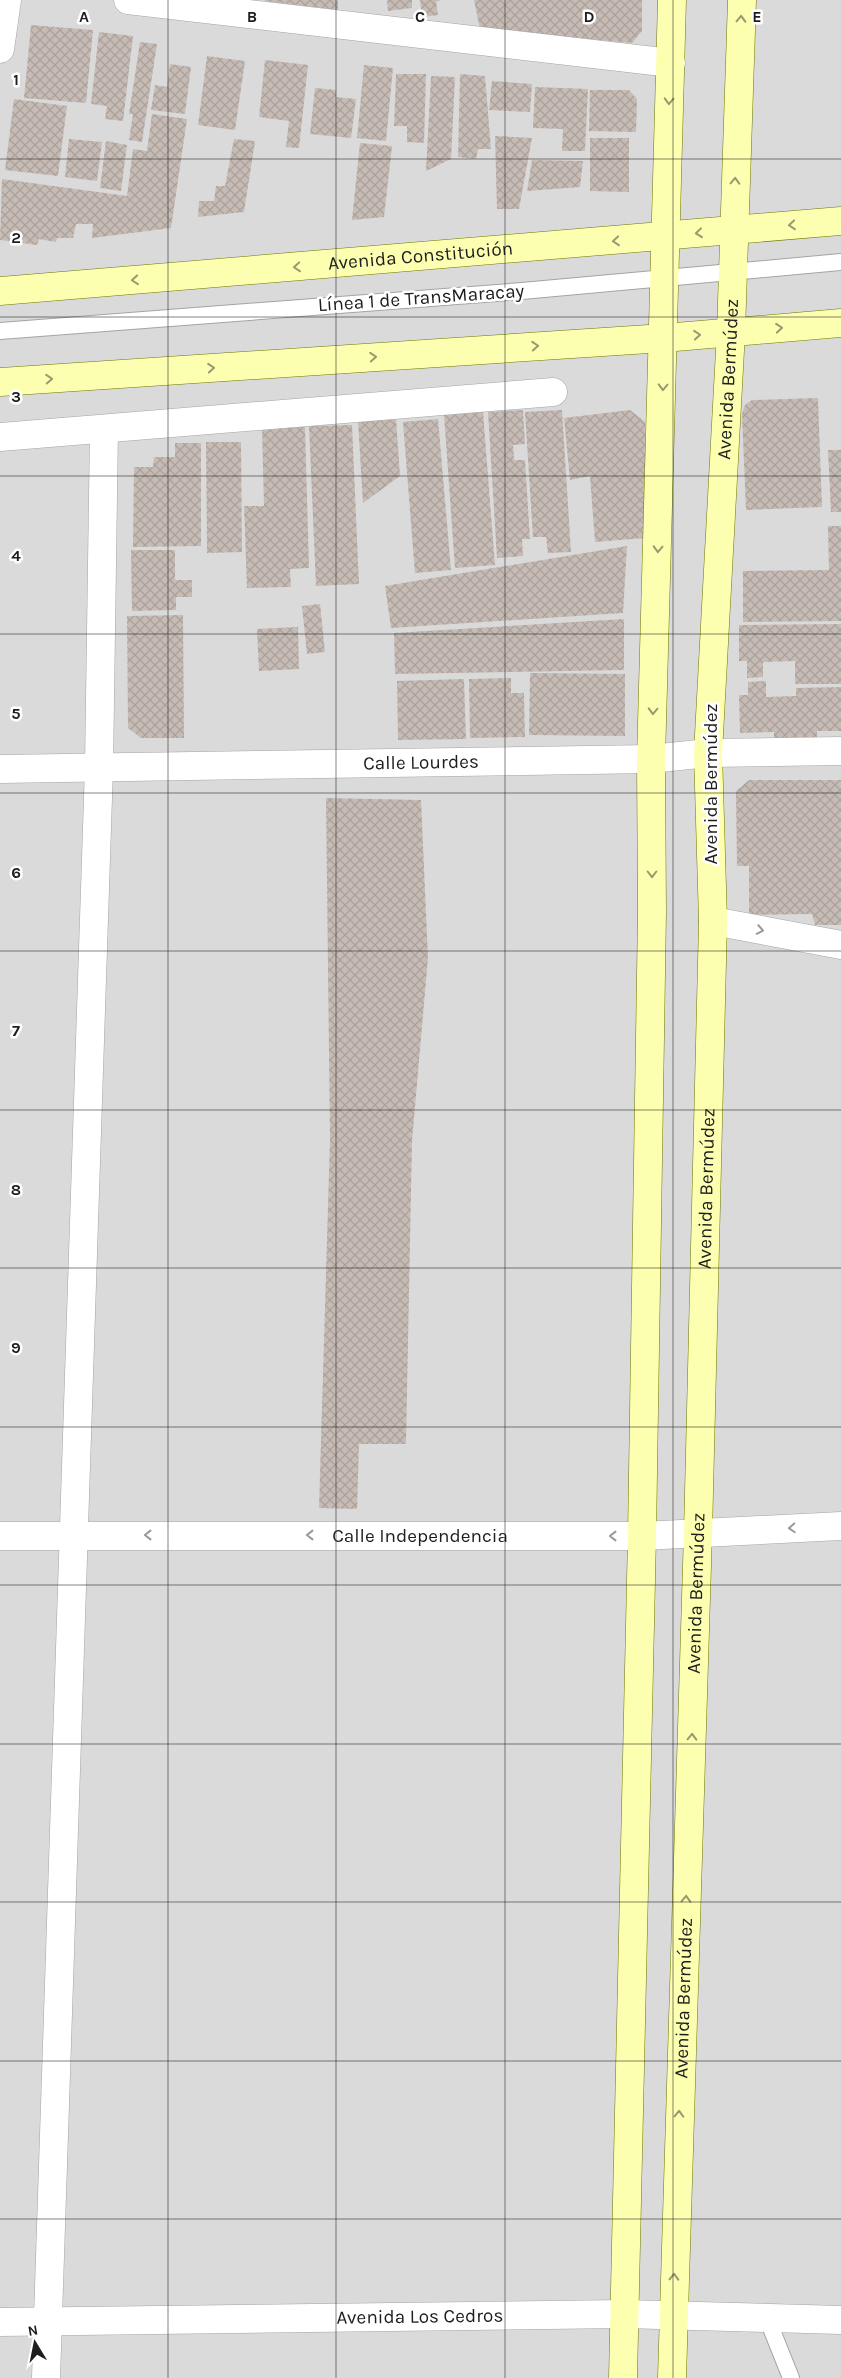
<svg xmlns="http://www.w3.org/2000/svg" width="841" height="2378" font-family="Karla,sans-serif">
  <defs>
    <pattern id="building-cross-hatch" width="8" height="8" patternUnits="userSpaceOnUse" patternTransform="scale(1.25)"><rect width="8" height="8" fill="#c7bcb5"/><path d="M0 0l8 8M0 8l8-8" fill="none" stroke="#aaa19b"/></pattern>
  </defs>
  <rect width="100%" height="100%" fill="#efebe2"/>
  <rect fill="#dbdada" x="0" y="0" width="841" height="2378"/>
  <g fill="url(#building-cross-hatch)">
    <polygon points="265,0 338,0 338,10 265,1"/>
    <polygon points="387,0 412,0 412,8 388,11"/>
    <polygon points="420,0 440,0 436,2 438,15 422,17"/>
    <polygon points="474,0 642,0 642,31 632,43 480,29"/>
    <polygon points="31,25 93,30 86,103 24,98"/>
    <polygon points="99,32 133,36 123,121 105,119 107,106 91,104"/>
    <polygon points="140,42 157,44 142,142 129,140 133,114 129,114"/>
    <polygon points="207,56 245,61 235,130 198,125"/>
    <polygon points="265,60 308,65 299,148 286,147 289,121 259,117"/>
    <polygon points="170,64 191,67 185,114 151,110 155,85 167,87"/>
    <polygon points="364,65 393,68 386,141 357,138"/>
    <polygon points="396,74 426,74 424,143 407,142 407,126 394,126"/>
    <polygon points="460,74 485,76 491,149 478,149 476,159 458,157"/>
    <polygon points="431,76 455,77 451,159 426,171"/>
    <polygon points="492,81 532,84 530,112 489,110"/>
    <polygon points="535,87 588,89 585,151 562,151 563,129 533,128"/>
    <polygon points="315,88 336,90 336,97 356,99 351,138 310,134"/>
    <polygon points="590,90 629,90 637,99 636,132 589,131"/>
    <polygon points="14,99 67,106 58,176 5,170"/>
    <polygon points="152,114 187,119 171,228 92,238 93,224 76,224 73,238 57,238 56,242 39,239 37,245 0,240 2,179 127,196 133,149 147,151"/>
    <polygon points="495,136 532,138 519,209 497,209"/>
    <polygon points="590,138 629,138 629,192 590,191"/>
    <polygon points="69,139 102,142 97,181 65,177"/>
    <polygon points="234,139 255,141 244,212 198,217 199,201 214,201 216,186 225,186"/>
    <polygon points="106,141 127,145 121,191 100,188"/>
    <polygon points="360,143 392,146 384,217 352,220"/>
    <polygon points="532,160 583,161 580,187 527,191"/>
    <polygon points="818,398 822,507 746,510 742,414 745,405 752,400"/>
    <polygon points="523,410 525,444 513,445 514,460 525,460 530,539 522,539 523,556 497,558 488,412"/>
    <polygon points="562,410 571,552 548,553 546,537 533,537 525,412"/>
    <polygon points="630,410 645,422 645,538 595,542 590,476 570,480 564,418"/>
    <polygon points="483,412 495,565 455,568 444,415"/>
    <polygon points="396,419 400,476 363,503 358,422"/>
    <polygon points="438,419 451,570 415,573 403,422"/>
    <polygon points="352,425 359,584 316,586 309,426"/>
    <polygon points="305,427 309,568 290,569 291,587 247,588 244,506 264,506 262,428"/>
    <polygon points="206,442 241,442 242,552 207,553"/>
    <polygon points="175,443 201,443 201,546 133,547 134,467 153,467 154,457 175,457"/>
    <polygon points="828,450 841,450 841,512 831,512"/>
    <polygon points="828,526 841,526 841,621 743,622 743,571 829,570"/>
    <polygon points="627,546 623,613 391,628 385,586"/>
    <polygon points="131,550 175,550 175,580 192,580 192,597 176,597 176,610 132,611"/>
    <polygon points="320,604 325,652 307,654 302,606"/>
    <polygon points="183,615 184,738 141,738 128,728 127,616"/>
    <polygon points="624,619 624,670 395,674 394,633"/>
    <polygon points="841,624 841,684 795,684 795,661 763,662 763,677 747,678 747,661 739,661 739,625"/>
    <polygon points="298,627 299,669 259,671 257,629"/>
    <polygon points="530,673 625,674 625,736 529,735"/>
    <polygon points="511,678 511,693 524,693 525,737 470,738 469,679"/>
    <polygon points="464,679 466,739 398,740 397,681"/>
    <polygon points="766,681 766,697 796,696 796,688 841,687 841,731 817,731 817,737 774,738 774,732 740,733 739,695 748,695 748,682"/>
    <polygon points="749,780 841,780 841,925 815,925 812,914 749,915 749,866 737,866 736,791"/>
    <polygon points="326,798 421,800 428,958 412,1141 406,1444 359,1444 357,1509 319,1508 330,1139"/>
  </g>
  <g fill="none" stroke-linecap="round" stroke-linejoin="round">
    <g stroke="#a4a4a4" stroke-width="18">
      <g id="lane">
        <polyline points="0,331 522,291 841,262"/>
        <polyline points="767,2318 791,2378"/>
      </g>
    </g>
    <g stroke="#a4a4a4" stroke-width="29">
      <g id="street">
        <polyline points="128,0 671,63"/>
        <polyline points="0,49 7,0"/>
        <polyline points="0,437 553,392"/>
        <path id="s1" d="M0 769 651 759 708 753 841 751"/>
        <polyline points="713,921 841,945"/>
        <path id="s2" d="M0 1536H642L841 1526"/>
        <path id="s3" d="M0 2322 624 2314 841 2320"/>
        <polyline points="46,2378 99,767 104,429"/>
      </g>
    </g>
    <g stroke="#6d7800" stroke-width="29">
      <g id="secondary">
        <path id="s4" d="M0 291 841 221"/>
        <polyline points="0,382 664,338 841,323"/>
        <polyline points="623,2378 642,1536 652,912 651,759 672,0"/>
        <path id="s5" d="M672 2378 698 1533 713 921 708 753 731 332 742 0"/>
      </g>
    </g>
    <use href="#lane" stroke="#fff" stroke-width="16"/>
    <use href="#street" stroke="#fff" stroke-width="28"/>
    <use href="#secondary" stroke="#fcffb0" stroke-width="28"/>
  </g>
  <defs><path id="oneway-chevron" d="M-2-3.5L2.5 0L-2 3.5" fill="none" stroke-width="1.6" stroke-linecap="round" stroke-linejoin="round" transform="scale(1.25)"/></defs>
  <g stroke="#98996e">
    <use href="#oneway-chevron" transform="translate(741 19) rotate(-88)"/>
    <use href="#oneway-chevron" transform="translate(669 101) rotate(92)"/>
    <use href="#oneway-chevron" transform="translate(735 181) rotate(-88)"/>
    <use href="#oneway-chevron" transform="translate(792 225) rotate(175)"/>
    <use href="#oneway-chevron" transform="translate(699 233) rotate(174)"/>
    <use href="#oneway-chevron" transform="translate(616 241) rotate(175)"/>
    <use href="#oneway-chevron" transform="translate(297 267) rotate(175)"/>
    <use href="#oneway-chevron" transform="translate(135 280) rotate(175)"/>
    <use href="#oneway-chevron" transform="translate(779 328) rotate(-5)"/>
    <use href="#oneway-chevron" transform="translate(697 335) rotate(-5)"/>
    <use href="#oneway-chevron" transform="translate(535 346) rotate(-4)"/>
    <use href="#oneway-chevron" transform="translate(373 357) rotate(-4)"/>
    <use href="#oneway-chevron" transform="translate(211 368) rotate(-4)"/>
    <use href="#oneway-chevron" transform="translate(49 379) rotate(-4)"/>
    <use href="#oneway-chevron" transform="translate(663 387) rotate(92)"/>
    <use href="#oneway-chevron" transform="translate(658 549) rotate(92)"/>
    <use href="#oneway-chevron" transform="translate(653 711) rotate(92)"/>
    <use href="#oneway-chevron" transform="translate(652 874) rotate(90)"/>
    <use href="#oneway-chevron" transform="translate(692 1737) rotate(-88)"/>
    <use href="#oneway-chevron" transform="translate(686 1899) rotate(-88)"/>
    <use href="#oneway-chevron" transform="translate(679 2114) rotate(-88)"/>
    <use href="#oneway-chevron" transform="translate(674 2277) rotate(-88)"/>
  </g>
  <g stroke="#999">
    <use href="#oneway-chevron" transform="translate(760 930) rotate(11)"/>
    <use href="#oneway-chevron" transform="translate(792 1528) rotate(177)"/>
    <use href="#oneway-chevron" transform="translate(148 1535) rotate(-180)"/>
    <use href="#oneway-chevron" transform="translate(310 1535) rotate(-180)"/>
    <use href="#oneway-chevron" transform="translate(613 1536) rotate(-180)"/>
  </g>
  <path fill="none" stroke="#1d1d1d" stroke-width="1" stroke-opacity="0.55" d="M168 0V2378M336 0V2378M505 0V2378M673 0V2378M0 159H841M0 317H841M0 476H841M0 634H841M0 793H841M0 951H841M0 1110H841M0 1268H841M0 1427H841M0 1585H841M0 1744H841M0 1902H841M0 2061H841M0 2219H841"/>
  <g text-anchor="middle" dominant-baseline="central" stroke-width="5" stroke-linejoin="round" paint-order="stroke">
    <g font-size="19" fill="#1d1d1d" stroke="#fff">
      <text stroke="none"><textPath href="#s4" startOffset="422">Avenida Constitución</textPath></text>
      <text transform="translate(421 298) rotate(-4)">Línea 1 de TransMaracay</text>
      <text stroke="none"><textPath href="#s5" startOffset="2000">Avenida Bermúdez</textPath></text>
      <text stroke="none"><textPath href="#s1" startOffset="421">Calle Lourdes</textPath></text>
      <text transform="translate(711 784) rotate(-90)">Avenida Bermúdez</text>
      <text stroke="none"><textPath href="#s5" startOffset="1190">Avenida Bermúdez</textPath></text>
      <text stroke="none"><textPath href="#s2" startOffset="420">Calle Independencia</textPath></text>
      <text stroke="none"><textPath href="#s5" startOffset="785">Avenida Bermúdez</textPath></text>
      <text stroke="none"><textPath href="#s5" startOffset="380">Avenida Bermúdez</textPath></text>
      <text stroke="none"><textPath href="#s3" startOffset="420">Avenida Los Cedros</textPath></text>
    </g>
  </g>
  <g font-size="16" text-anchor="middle" font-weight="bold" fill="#1d1d1d" stroke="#fff" stroke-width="5" stroke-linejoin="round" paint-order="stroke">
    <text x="84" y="22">A</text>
    <text x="252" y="22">B</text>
    <text x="420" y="22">C</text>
    <text x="589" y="22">D</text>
    <text x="757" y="22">E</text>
    <text x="16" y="85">1</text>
    <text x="16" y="243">2</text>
    <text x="16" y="402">3</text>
    <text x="16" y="561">4</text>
    <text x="16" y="719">5</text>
    <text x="16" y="878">6</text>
    <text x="16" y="1036">7</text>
    <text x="16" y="1195">8</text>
    <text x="16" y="1353">9</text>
  </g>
  <g transform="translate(35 2343) rotate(350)" stroke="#ffffff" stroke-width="4" paint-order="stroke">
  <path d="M0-4L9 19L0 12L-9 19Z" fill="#1d1d1d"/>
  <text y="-8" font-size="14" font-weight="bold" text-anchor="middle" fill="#1d1d1d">N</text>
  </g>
</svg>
